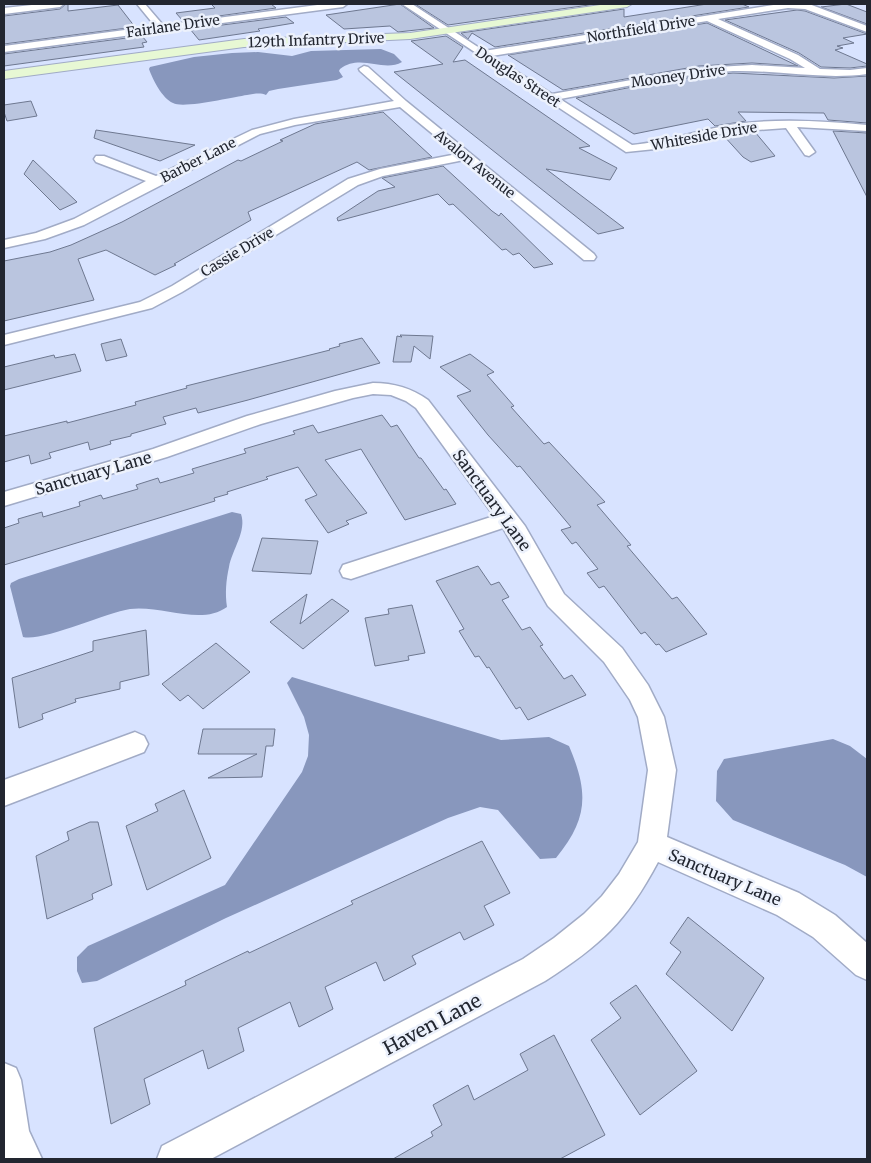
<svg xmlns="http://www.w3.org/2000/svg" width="871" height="1163" font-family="Merriweather,serif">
  <rect width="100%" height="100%" fill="#d8e3ff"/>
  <g fill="#8897bd">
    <path d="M381 49 394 54 402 62C383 73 361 53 340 69L339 71 343 77 337 80 278 89 269 91 266 95C260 92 253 94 247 95 233 97 183 109 173 103 162 98 153 80 149 69L150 67 194 57 232 53 258 52 292 56 311 51Z"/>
    <path d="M232 512 241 514C247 531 232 550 229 567 226 580 225 594 227 607 201 626 162 605 130 609 105 613 42 642 23 637L10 586 11 583 19 579Z"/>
    <path d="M292 677 501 740 549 737 569 746C589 793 588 819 556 858L540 859 498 810 480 807 448 818 226 918 97 981 82 983 77 971V957L88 946 225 885 302 772 308 756 309 735 304 717 287 683Z"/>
    <polygon points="833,739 850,746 867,759 867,877 845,865 733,820 716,801 717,771 724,759"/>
  </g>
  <g fill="#bac5df" stroke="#6e7890">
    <polygon points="66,4 68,4 68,11 118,5 135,27 4,44 4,16 60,9"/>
    <polygon points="211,4 271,4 276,8 183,21 176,13 215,8"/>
    <polygon points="400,4 434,28 398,32 390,26 344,29 326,15"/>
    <polygon points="415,4 596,4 448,25"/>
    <polygon points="707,4 742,4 749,7 495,47 472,33 468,39 461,33 624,9 624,17"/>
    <polygon points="846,4 867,12 867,24 821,7"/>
    <polygon points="797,10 805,11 867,34 843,38 854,43 837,46 843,48 835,50 867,64 867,66 850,68 821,67 799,53 725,20"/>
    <polygon points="286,17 294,23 258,29 260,31 199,40 190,29"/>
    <polygon points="707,23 798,66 752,63 699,66 563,90 508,55"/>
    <polygon points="142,36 147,42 142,43 144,47 4,66 4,54"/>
    <polygon points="446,36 463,47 453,62 465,60 590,146 579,148 617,168 610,180 546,169 624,228 598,234 394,72 443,64 411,41"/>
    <polygon points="733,73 834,78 867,76 867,123 828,120 824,113 738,112 746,121 715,126 708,119 634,134 576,98 668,80"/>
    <polygon points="31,101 37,116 7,121 4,112 4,105"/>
    <polygon points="383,112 432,157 369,170 357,162 248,212 251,220 174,264 176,265 155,275 106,250 78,259 94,300 4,321 4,261 50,252 71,245 122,222 238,160 241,161 283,141 280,140 315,124"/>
    <polygon points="96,130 195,145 160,161 94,138"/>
    <polygon points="833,131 867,133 867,197"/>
    <polygon points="755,132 775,156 751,162 743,157 723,135"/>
    <polygon points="33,160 77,202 60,210 24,174"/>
    <polygon points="443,166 492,211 499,216 501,213 553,264 534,268 519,253 513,255 506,249 502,250 453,204 449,205 438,194 338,221 337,218 378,191 395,187 382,178"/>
    <polygon points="400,335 433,336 430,359 414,346 411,362 393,362 397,336 402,337"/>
    <polygon points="362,338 380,363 248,400 198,413 196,408 163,417 166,424 131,434 131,436 110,441 111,444 90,450 88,442 49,453 51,458 31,464 29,455 4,462 4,436 67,421 67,423 136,405 135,402 187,388 186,386 330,350 329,349 340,346 339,344"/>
    <polygon points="121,339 127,356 106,361 101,344"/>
    <polygon points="75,354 81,371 4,390 4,367 54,355 55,358"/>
    <polygon points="470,354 494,372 487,375 514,406 511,407 544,444 549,442 605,502 597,505 631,545 627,546 672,599 677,597 707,634 666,652 659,644 656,645 645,632 641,634 604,586 599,588 587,573 598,569 576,542 572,544 561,530 571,527 520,466 517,467 488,435 457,396 471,391 440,367"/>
    <polygon points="382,415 391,427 397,425 419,458 421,458 444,490 446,489 456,504 405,520 361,449 325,460 367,513 346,521 349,524 328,533 305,500 317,495 298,467 266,477 268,479 227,492 228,494 214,498 215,501 4,565 4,528 19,523 18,519 42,512 43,517 80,506 79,502 101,495 103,499 138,489 136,485 158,478 160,483 194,473 192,469 246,453 244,449 295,434 293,431 313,425 318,433"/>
    <polygon points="262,538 318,541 311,574 252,571"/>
    <polygon points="478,566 491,585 499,582 509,597 502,600 522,630 530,627 543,645 540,646 564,679 572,675 586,695 528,720 520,707 516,709 489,667 487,668 479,656 475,657 459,631 464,629 436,581"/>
    <polygon points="307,594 300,624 332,599 349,611 303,649 270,622"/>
    <polygon points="412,605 425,653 408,656 409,660 375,666 365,618 389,614 388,609"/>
    <polygon points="146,630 149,675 120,682 120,689 75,699 76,702 42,714 43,719 19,728 12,678 93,651 93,641"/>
    <polygon points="216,643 250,672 203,709 188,695 180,701 162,684"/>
    <polygon points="203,729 275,729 273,746 266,746 262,777 208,778 257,754 198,754"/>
    <polygon points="184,790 211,858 147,890 126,826 158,811 155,804"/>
    <polygon points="90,822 98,822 112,885 92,894 93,899 47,919 36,856 69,840 67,832"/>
    <polygon points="482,841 510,893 484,906 494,925 464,940 460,932 412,956 416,964 384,981 376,962 325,987 333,1009 299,1027 290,1002 238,1028 244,1051 208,1069 203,1050 144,1079 150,1104 111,1124 94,1028 186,985 185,981 248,951 249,953 353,904 351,901"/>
    <polygon points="688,917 764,978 732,1031 666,974 681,952 670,943"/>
    <polygon points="636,985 697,1071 640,1115 591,1040 621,1018 610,1003"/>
    <polygon points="554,1035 605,1135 560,1159 393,1159 433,1136 431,1132 442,1125 433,1105 468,1085 474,1100 528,1070 520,1054"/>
  </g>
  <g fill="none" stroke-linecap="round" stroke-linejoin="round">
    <g stroke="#a1abc6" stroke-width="3">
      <g id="street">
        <polygon points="41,4 64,4 60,7 4,14 4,8"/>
        <polygon points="137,4 145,4 163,25 325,4 347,4 343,7 4,52 4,46 155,26"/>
        <path d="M402 4H412L484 51 780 4H809L867 26V32L805 9 788 8 718 19 798 55 820 69 850 70 867 68V74C823 80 778 70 733 71 675 74 617 89 560 99L632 145C665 142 697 131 729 125 775 118 821 121 867 125V131L797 127 815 152 809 156 805 155 786 128 729 132 655 149 626 152ZM707 21 790 59 805 68 752 65 699 68 552 94 492 56Z"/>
        <polygon points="364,66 368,67 406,101 594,254 596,257 594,260 584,260 464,160 383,176 358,185 182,292 152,308 4,345 4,335 140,302 172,286 348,179 380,169 457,154 400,107 295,125 260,134 84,225 45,239 4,248 4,240 36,233 74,219 146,181 96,162 94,159 96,156 104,156 156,176 252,130 294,119 394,101 360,71 359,69"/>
        <path d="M373 383C394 383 411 388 428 400L525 526 564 594 622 648 648 685 664 717 676 770 667 837 799 893 835 915 867 943V980L856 975 813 937 777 915 658 862C626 922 601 945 545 981L211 1159H157L162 1146 523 959 554 938 584 914 602 896 619 874 638 842 648 770 638 717 630 700 604 662 548 606 503 528 351 579 343 577 340 571 343 565 494 516 416 408 406 401 391 395 373 394 353 398 261 424 167 457 4 506V492L153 449 247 416 335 391Z"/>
        <polygon points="135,732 144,736 148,744 144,752 4,806 4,780"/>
        <polygon points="4,1063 16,1068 21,1080 29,1131 42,1159 5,1159 4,1157"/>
      </g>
    </g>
    <g stroke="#a1abc6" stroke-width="2">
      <polygon id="secondary" points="607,4 632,4 627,7 410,39 244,47 4,79 4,71 244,39 410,33"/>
    </g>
    <use href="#street" fill="#fff" fill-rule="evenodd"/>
    <use href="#secondary" fill="#e7f8d4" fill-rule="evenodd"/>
  </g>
  <g text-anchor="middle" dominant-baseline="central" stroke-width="5" stroke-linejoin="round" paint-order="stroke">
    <g font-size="14" fill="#222630" stroke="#ecf1fc">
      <text transform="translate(173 26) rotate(-8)">Fairlane Drive</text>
      <text transform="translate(641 29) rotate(-9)">Northfield Drive</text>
      <text transform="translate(316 40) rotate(-2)">129th Infantry Drive</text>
      <text transform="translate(678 76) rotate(-8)">Mooney Drive</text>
      <text transform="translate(518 77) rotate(33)">Douglas Street</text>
      <text transform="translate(704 136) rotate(-10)">Whiteside Drive</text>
      <text transform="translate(198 160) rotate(-27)">Barber Lane</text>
      <text transform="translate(475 164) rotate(39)">Avalon Avenue</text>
      <text transform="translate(237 252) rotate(-31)">Cassie Drive</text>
    </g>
    <g font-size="16" fill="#222630" stroke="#ecf1fc">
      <text transform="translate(93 473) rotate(-16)">Sanctuary Lane</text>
      <text transform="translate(492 500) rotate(54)">Sanctuary Lane</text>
      <text transform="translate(725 877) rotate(23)">Sanctuary Lane</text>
    </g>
    <g font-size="19" fill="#222630" stroke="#ecf1fc">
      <text transform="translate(432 1024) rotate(-28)">Haven Lane</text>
    </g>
  </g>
  <rect width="871" height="1163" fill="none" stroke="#222630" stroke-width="10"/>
</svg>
